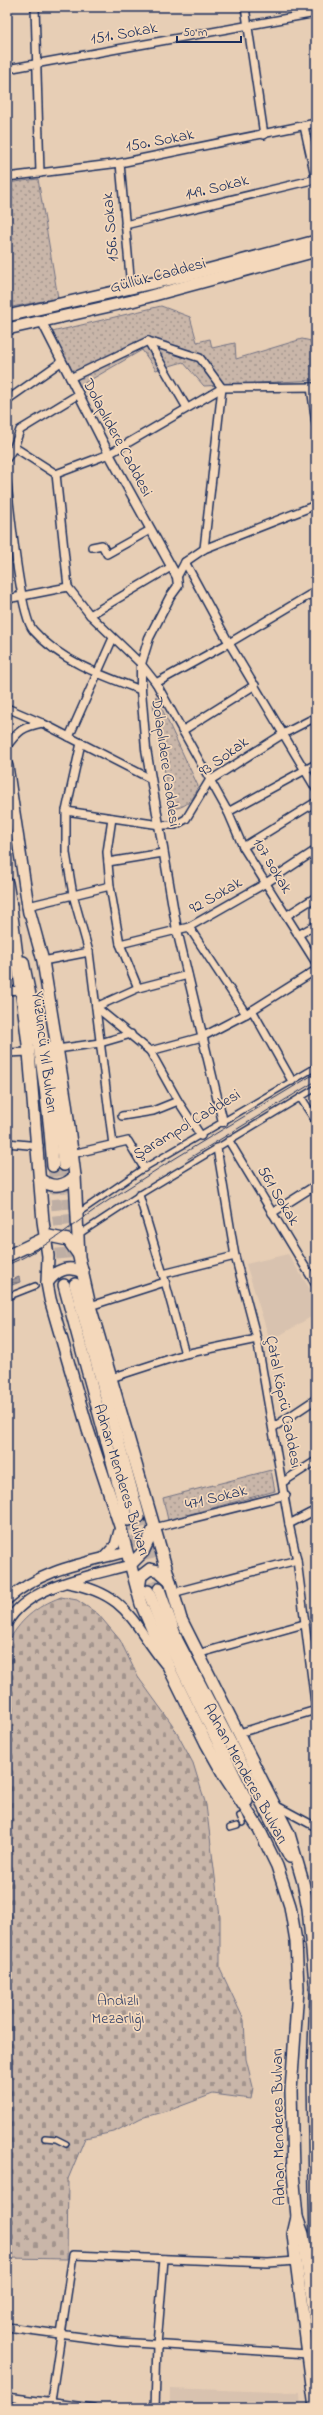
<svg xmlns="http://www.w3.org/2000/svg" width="323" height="2415" font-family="'Indie Flower',sans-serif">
  <defs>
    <pattern id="cemetery-stones" width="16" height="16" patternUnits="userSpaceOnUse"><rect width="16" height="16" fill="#c9b6a9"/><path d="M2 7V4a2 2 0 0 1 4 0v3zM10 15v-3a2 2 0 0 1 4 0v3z" fill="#a2948d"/></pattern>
    <pattern id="park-dots" width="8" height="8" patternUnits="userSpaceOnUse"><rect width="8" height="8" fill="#c9b6a9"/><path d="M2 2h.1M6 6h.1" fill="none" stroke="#a2948d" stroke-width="1.8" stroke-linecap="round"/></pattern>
    <pattern id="water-rules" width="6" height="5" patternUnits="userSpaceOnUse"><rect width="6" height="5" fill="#a19797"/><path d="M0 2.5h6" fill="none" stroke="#827c7e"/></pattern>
  </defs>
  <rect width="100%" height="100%" fill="#e7ceb5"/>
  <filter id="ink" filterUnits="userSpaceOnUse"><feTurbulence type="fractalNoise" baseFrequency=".025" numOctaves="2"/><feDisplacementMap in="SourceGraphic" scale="8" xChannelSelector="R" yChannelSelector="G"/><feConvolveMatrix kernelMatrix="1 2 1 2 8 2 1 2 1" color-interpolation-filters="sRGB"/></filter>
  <g filter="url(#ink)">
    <g fill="#d8c2af">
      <polygon points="288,1254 316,1299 316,1314 270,1341 246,1264"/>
      <polygon points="170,2388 300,2393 301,2408 170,2408"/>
    </g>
    <path fill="url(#cemetery-stones)" stroke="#727284" d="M61 1597 77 1600 98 1614 120 1640 138 1677 172 1724 193 1763 206 1805 220 1917V1969L244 2020 246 2059 253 2087 251 2099 213 2094 173 2109 141 2118 114 2132 85 2138 68 2179 67 2259 7 2258V1644C20 1620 35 1607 61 1597Z"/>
    <g fill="url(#park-dots)" stroke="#727284">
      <polygon points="38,179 58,298 7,308 7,183"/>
      <polygon points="161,306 190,317 197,342 210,339 212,348 235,343 236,359 302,339 316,342 316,380 204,386 183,362 156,370 142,350 80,386 52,332"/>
      <path d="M156 696 198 786C196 798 184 810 171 808L153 704Z"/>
      <polygon points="271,1470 275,1491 168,1520 163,1498"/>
    </g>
    <polygon fill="url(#water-rules)" stroke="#6b6d80" points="19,1277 20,1282 7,1287 7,1282"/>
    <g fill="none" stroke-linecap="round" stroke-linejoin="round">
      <g stroke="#beaea4" stroke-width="11" stroke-dasharray="11 5.5" stroke-linecap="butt">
        <polyline points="64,1165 75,1284"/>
        <polyline points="53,1166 64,1285"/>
        <polyline points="139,1517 159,1589"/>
        <polyline points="128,1520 148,1591"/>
      </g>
      <g stroke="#1b2f5e" stroke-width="8">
        <g id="pedestrian">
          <polyline points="77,1214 144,1168 316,1067"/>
          <polyline points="78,1235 139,1195 316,1088"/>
          <polyline points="7,1297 35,1286"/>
          <polyline points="240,1816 243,1823"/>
          <polyline points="230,1828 237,1826"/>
          <polyline points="45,2138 56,2139 66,2144"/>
        </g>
      </g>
      <g stroke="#1b2f5e" stroke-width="10">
        <g id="minor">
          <polyline points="35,7 40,173"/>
          <polyline points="245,7 264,135"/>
          <polyline points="7,69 316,13"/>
          <polyline points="304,126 316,181"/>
          <polyline points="120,163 131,288"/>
          <polyline points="7,177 120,163 316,123"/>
          <polyline points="125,225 316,179"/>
          <polyline points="148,341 187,408"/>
          <polyline points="70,378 148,341 200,358 222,388 204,549"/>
          <polyline points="311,387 316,424"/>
          <polyline points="7,400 61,362"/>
          <polyline points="14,447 56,474 109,454 222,388 316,387"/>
          <polyline points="7,458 14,447 20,430 79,394"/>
          <polyline points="56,474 68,587 90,615 141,664 156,683 228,812 243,847 316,963"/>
          <path d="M7 483C10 508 20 616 33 630 60 661 103 676 141 690"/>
          <polyline points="92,547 102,545 107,554 150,530"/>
          <polyline points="185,562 229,643 316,789"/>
          <polyline points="177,577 185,562 204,549 316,505"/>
          <polyline points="7,599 68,587"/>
          <polyline points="90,615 171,567"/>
          <polyline points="156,683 229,643 316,591"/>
          <polyline points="7,708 42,723 151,779"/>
          <polyline points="182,731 255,685"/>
          <polyline points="69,737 113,638"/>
          <polyline points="81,743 66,811 66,853 73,895 89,952 113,1145"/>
          <path d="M7 746C19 730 23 727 42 723"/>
          <polyline points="66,811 160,825 175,825 186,819 209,781 283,734 316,717"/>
          <polyline points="228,812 316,764"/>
          <polyline points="112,818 107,852 110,886 120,944 138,988"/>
          <polyline points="243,847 316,802"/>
          <polyline points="108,862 163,853"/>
          <polyline points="28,906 110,886"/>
          <polyline points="286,916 316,897"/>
          <polyline points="189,927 246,1014"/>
          <polyline points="298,935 316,925"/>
          <polyline points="120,944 189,927 266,883 316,850"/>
          <polyline points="43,961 89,952"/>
          <polyline points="188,975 138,988 96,1007 150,1051 178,1101 201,1136"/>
          <polyline points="7,991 20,990"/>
          <polyline points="252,1010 292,1081"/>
          <polyline points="57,1049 100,1043 131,1034"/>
          <polyline points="150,1051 202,1037 246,1014 316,970"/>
          <polyline points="7,1053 29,1052"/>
          <polyline points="301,1098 316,1121"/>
          <polyline points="122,1116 153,1111 178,1101"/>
          <polyline points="229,1141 316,1285"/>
          <polyline points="7,1143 39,1146"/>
          <polyline points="217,1148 235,1256 257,1339 289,1524 297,1560 316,1711"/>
          <polyline points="72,1154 128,1141 144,1168"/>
          <polyline points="139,1195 163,1274"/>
          <polyline points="272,1213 316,1185"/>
          <polyline points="90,1306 165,1282"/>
          <polyline points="185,1354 163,1274 235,1256"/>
          <polyline points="111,1378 185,1354 257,1339"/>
          <polyline points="274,1427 316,1399"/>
          <polyline points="283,1482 316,1461"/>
          <polyline points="289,1524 316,1510"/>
          <polyline points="154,1528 286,1495"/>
          <polyline points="176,1592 297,1560"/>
          <polyline points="197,1654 304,1624"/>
          <polyline points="239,1733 316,1710"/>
          <polyline points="275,1805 316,1827"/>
          <polyline points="7,2327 119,2342 308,2354"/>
          <polyline points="7,2397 93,2408"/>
          <polyline points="50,2408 73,2255 268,2263 296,2261"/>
          <polyline points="155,2408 157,2345 164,2259"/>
        </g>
      </g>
      <g stroke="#1b2f5e" stroke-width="11">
        <polyline id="tertiary" points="42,322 109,454 177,577 178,586 170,597 149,638 141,664 141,690 146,749 177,930 223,1122"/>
      </g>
      <g stroke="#1b2f5e" stroke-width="12">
        <g id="secondary">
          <polyline points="104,1557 115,1545 120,1527"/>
          <path d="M68 1583C128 1594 131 1622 165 1664"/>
          <path d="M7 1600C41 1569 84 1563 127 1552"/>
          <path d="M7 1623C28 1585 91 1576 130 1565"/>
        </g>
      </g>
      <g stroke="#1b2f5e" stroke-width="14">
        <g id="primary">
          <polyline points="7,316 184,276 316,241"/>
          <polyline points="7,329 132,301 316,251"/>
          <polyline points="7,766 29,913"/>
          <polyline points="7,883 11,907"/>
          <polyline points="10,900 29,1052 43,1221 48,1256 47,1283 50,1299 88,1430 120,1526 141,1604 170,1670 206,1743 225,1777 259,1829 277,1866 290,1906 296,1941 298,1989 291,2091 293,2172 297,2217 303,2234 316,2326"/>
          <polyline points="28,906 43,961 66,1103 75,1176 79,1257 90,1306 181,1619 289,1834 303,1882 308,1908 316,1993 313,2076 316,2248"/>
          <path d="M23 962C38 1029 48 1097 53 1166"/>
          <polyline points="50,1048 64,1165"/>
          <path d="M41 1180C52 1188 65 1187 75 1176"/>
          <polyline points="7,1256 49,1236 68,1240 78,1254"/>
          <path d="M47 1283C56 1270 67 1265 83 1272"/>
          <polyline points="75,1284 139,1517"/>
          <polyline points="64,1285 128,1520"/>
          <polyline points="130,1565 143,1552 154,1528"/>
          <polyline points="139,1589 141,1576 150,1569 159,1571 168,1579"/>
          <polyline points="159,1589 177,1640 290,1857"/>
          <polyline points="148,1591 166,1637 247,1801"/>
          <polyline points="297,2217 293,2234 296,2261 315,2408"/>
        </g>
      </g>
      <use href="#pedestrian" stroke="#f4d8bb" stroke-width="5"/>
      <use href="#minor" stroke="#f4d8bb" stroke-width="7"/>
      <use href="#tertiary" stroke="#f4d8bb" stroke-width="8"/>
      <use href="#secondary" stroke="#f4d8bb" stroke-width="9"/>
      <use href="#primary" stroke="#f4d8bb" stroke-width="11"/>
      <g stroke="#1b2f5e" stroke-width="1">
        <polyline points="188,1159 316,1081"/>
        <path d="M7 1265C45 1250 75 1222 109 1200 177 1156 247 1115 316 1073"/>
      </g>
    </g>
  </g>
  <g text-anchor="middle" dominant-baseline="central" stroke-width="3.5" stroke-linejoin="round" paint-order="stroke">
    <g font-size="16" fill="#1b2f5e" stroke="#f4d8bb">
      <text transform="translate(124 34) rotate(-10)">151. Sokak</text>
      <text transform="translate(160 141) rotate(-11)">150. Sokak</text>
      <text transform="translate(217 188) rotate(-14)">149. Sokak</text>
      <text transform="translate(111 227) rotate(-95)">156. Sokak</text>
      <text transform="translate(158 276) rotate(-15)">Güllük Caddesi</text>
      <text transform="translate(117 438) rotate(62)">Dolaplıdere Caddesi</text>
      <text transform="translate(224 757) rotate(-36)">93 Sokak</text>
      <text transform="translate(165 762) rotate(82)">Dolaplıdere Caddesi</text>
      <text transform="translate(272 866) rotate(59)">107 sokak</text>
      <text transform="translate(216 896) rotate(-30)">92 Sokak</text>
      <text transform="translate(44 1052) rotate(83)">Yüzüncü Yıl Bulvarı</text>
      <text transform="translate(187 1125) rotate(-31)">Şarampol Caddesi</text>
      <text transform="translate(278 1196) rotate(59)">561 Sokak</text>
      <text transform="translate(283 1402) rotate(79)">Çatal Köprü Caddesi</text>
      <text transform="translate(121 1480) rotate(73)">Adnan Menderes Bulvarı</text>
      <text transform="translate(216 1498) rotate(-14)">471 Sokak</text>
      <text transform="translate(245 1774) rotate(61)">Adnan Menderes Bulvarı</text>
      <text transform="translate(279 2127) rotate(-91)">Adnan Menderes Bulvarı</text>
    </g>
    <g font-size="16" fill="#354369" stroke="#f4d8bb">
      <text x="118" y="2001">Andızlı<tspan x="118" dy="18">Mezarlığı</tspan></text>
    </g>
  </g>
  <rect width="323" height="2415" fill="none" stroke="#f4d8bb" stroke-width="24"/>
  <rect x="12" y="12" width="299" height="2391" fill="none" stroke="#1b2f5e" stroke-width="1.5" filter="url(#ink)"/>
  <path d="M177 36v6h64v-6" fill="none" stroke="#1b2f5e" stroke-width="2"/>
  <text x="183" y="36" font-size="12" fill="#1b2f5e" stroke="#f4d8bb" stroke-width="3" paint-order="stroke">50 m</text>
</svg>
